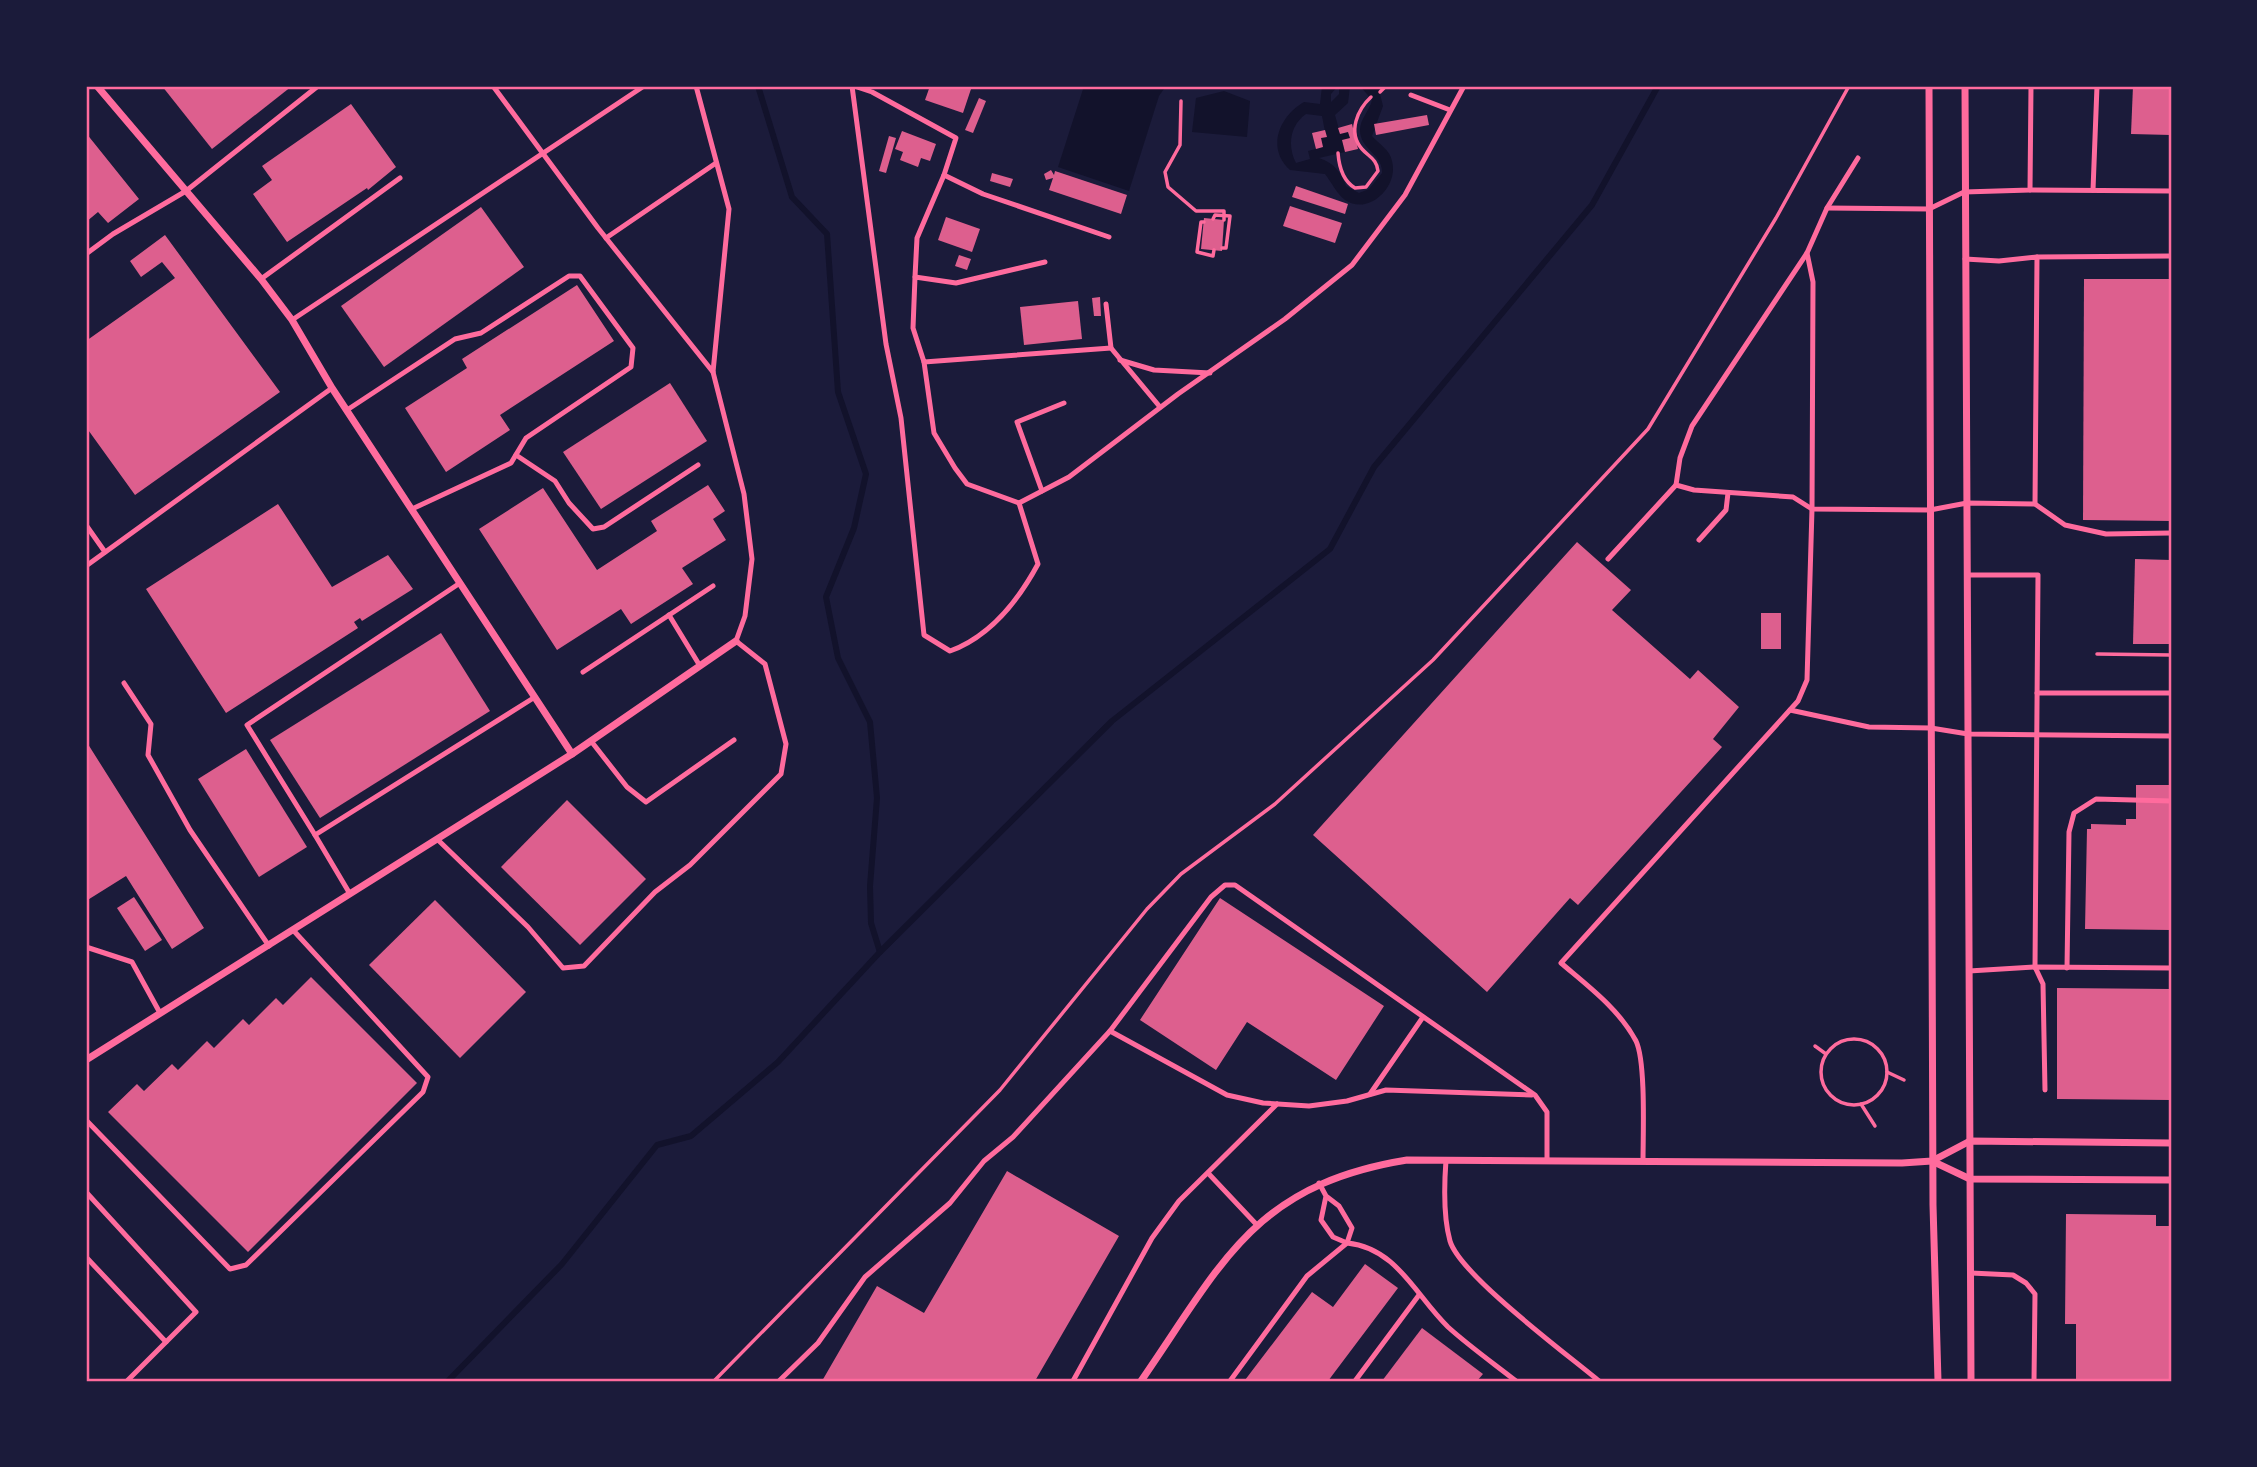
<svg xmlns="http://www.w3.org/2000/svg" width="2257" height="1467" font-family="'Open Sans',sans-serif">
  <rect width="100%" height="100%" fill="#1b1b3a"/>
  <g fill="#12122b" fill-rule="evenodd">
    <polygon points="1084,86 1166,86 1159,96 1129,191 1058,167"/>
    <path d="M1322 86H1338L1331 94V102L1339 94V86H1350L1348 103 1335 115 1340 133 1348 132 1350 138 1345 152 1319 158C1334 163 1341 172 1346 186L1359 193 1369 189 1382 173C1383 154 1360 150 1360 130 1360 119 1370 110 1372 100L1360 86H1378L1383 106 1372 136C1379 144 1390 150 1392 161 1399 186 1369 216 1345 200 1336 193 1332 183 1325 174L1290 170C1266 149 1279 116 1304 102L1320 104ZM1306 114 1322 116 1326 137 1321 138 1323 147 1308 151 1310 159 1296 163C1287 146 1290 125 1306 114Z"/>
    <polygon points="1224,91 1250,101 1247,137 1192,132 1196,98"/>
  </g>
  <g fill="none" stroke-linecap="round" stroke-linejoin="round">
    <g stroke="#12122b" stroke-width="6">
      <polyline points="758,86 792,197 827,234 838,392 866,474 854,528 826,597 838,658 870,722 877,798 870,886 871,923 880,952"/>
      <polyline points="448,1381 562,1264 657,1145 691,1136 778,1062 880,952 1112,721 1330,549 1374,467 1592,205 1658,86"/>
    </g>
  </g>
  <g fill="#dd5f8e">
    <polygon points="162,86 292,86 212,149"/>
    <polygon points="930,86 972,86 963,113 925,100"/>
    <polygon points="2133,86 2171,86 2171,135 2131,134"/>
    <polygon points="979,98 986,101 973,133 965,130"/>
    <polygon points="351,104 396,167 368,190 367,188 287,242 253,194 272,180 262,166"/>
    <polygon points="1427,115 1429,125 1376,135 1374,124"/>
    <polygon points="1352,124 1358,149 1345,152 1342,140 1350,138 1348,132 1340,134 1338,128"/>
    <polygon points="1325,130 1327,137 1321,138 1323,147 1316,149 1312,133"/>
    <polygon points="902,131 936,144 930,161 921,158 918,167 900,160 903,152 895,149"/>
    <polygon points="86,133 139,199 108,223 98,212 86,222"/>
    <polygon points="889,136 896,138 886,173 879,171"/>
    <polygon points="1051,170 1054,175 1055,171 1127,195 1121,214 1049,190 1053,178 1046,180 1044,174"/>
    <polygon points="992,173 1013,179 1010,187 990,181"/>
    <polygon points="1296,186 1348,204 1345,214 1292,197"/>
    <polygon points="1290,206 1342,223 1335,243 1283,226"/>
    <polygon points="481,207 524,267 384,367 341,306"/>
    <polygon points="946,217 980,229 972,252 938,240"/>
    <polygon points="1204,218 1224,220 1222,251 1201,249"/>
    <polygon points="165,235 280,392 135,495 86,427 86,341 175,278 162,262 141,277 130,261"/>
    <polygon points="959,255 971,259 967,270 955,266"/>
    <polygon points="2084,279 2171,279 2171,521 2083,520"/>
    <polygon points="577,285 614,341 500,415 510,430 446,472 405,408 467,368 462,359"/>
    <polygon points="1100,297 1101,316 1094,316 1092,298"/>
    <polygon points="1078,301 1082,339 1024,345 1020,307"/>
    <polygon points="670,383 707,441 601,509 563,452"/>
    <polygon points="708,485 725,511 713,519 726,540 682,568 693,584 631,624 621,609 557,650 479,529 543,488 597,570 657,531 651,521"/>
    <polygon points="278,504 332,587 388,555 413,589 362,621 360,618 354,622 358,628 226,713 146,589"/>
    <polygon points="1577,542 1631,590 1612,610 1690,679 1698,670 1739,707 1713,739 1722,747 1578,905 1570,898 1487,992 1313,835"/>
    <polygon points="2135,559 2171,560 2171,644 2133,644"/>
    <rect x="1761" y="613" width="20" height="36"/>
    <polygon points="441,633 490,711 320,818 270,740"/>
    <polygon points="86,741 204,928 172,949 126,876 86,901"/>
    <polygon points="246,749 307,847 259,877 198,779"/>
    <polygon points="2136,785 2171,785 2171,930 2085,929 2087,829 2091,829 2091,824 2126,825 2126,819 2136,819"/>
    <polygon points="567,800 646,879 580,945 501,867"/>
    <polygon points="134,897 162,940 145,951 117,908"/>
    <polygon points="1220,898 1384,1006 1336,1080 1247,1022 1216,1070 1140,1020"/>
    <polygon points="435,900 526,992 460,1058 369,965"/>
    <polygon points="311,977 417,1083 248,1252 108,1112 137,1084 144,1091 172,1064 178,1070 207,1041 214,1048 243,1019 249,1025 276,998 283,1005"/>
    <polygon points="2057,988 2171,989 2171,1100 2057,1099"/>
    <polygon points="1007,1171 1119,1236 1035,1381 822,1381 877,1286 924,1313"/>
    <polygon points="2066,1214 2156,1215 2156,1226 2171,1226 2171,1381 2076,1381 2076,1324 2065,1324"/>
    <polygon points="1365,1264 1398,1288 1328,1381 1245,1380 1312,1292 1333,1307"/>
    <polygon points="1422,1328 1483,1374 1477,1381 1382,1381"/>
  </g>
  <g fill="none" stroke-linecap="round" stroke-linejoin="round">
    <g stroke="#ff6b9d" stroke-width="3.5">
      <polyline points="1380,92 1386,86"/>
      <polyline points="1181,101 1180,145 1165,172 1168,187 1196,211 1224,211 1224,220"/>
      <path d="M1338 153C1339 166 1343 181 1355 188L1366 187 1378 171C1377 159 1369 157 1362 149 1347 132 1358 109 1371 97"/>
      <polyline points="1213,219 1215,215 1230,216 1226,248 1222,248"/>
      <polyline points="1204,222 1201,222 1197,252 1213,256 1214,250"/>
      <polyline points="2097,654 2171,655"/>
      <circle cx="1854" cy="1072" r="33"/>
      <polyline points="1815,1046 1826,1054"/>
      <polyline points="1887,1072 1904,1080"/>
      <polyline points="1861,1104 1875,1126"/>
      <polyline points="714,1381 1000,1090 1147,909 1181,874 1275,804 1433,660 1648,429 1776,218 1849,86"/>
    </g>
    <g stroke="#ff6b9d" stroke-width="5">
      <polyline points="493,86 598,228 713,372"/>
      <path d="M852 86 886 344 901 418 924 635 950 651C991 636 1018 601 1038 564L1019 503"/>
      <polyline points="854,86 872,92 956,138 944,175"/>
      <polyline points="1411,95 1450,110"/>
      <polyline points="1858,158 1827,208 1807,253 1692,426 1680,458 1676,485 1694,490 1793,497 1812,509 1930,510 1967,503 2035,504 2065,525 2106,534 2171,533"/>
      <polyline points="2030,190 2171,191"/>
      <polyline points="2093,190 2097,86"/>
      <polyline points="1827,208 1929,209 1964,192 2030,190 2031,86"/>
      <polyline points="606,238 716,163"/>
      <polyline points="86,254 113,234 186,191 318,86"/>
      <polyline points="2037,257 2171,256"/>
      <polyline points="1965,259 1999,261 2037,257 2035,504"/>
      <polyline points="1045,262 956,283 915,277 913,328 924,362 1111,348 1106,304"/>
      <polyline points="915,277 917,238 944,175 983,194 1109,237"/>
      <polyline points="261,279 400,178"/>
      <polyline points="292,320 644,86"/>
      <polyline points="1111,348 1160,407"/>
      <polyline points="1120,360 1154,370 1210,373"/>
      <polyline points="924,362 934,433 955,468 967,484 1019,503 1069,477 1178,394 1285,319 1352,265 1405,195 1464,86"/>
      <polyline points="347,410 455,339 481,333 569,276 580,276 633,348 631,367 526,438 511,463 412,509"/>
      <polyline points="516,455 555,481 569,503 593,529 604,527 698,465"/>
      <polyline points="1042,491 1017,422 1064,403"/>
      <polyline points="86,525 105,552"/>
      <polyline points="1699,540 1726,510 1728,493"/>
      <polyline points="1608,559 1676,485"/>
      <polyline points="86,566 332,388"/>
      <polyline points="1968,575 2038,575 2035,967 2043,984 2045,1090"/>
      <polyline points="669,615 700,666"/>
      <polyline points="583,672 713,586"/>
      <polyline points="124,683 151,724 148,755 190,830 269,946"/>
      <polyline points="2037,693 2171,693"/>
      <polyline points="1790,710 1869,727 1931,728 1968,734 2171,736"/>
      <polyline points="591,741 627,787 646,802 734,740"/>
      <polyline points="315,835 247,725 460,583"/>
      <polyline points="437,839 528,927 563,968 584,966 655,892 690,865 781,774 786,744 765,664 736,641 745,616 752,559 744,494 713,372 729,209 696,86"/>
      <polyline points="350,894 315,835 535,697"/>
      <polyline points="86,947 132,962 160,1013"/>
      <polyline points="2067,968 2069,832 2074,813 2096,799 2171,801"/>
      <polyline points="1969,971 2035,967 2171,968"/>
      <polyline points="1110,1031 1227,1095 1263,1103 1309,1106 1347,1101 1386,1090 1532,1095"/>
      <polyline points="1370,1094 1423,1017"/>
      <polyline points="86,1120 230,1269 246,1265 423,1092 428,1077 293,930"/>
      <path d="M1446 1160C1444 1187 1443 1216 1450 1241 1460 1275 1568 1355 1599 1381"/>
      <path d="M1643 1161C1643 1135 1646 1062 1636 1041 1619 1009 1588 986 1561 963L1798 701 1807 680 1812 509 1813 282 1807 253"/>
      <polyline points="1208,1173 1256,1224"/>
      <polyline points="1319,1183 1326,1196 1339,1206 1352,1228 1347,1243 1333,1237 1321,1220 1326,1196"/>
      <polyline points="86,1192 196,1312 127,1381"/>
      <polyline points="86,1257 166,1342"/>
      <polyline points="1971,1273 2013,1275 2026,1283 2035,1294 2034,1381"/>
      <polyline points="779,1381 818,1343 865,1277 950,1203 984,1161 1013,1137 1110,1031 1211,897 1225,885 1235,885 1535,1095 1547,1112 1547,1161"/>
      <polyline points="1073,1381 1152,1238 1179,1201 1277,1104"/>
      <path d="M1230 1381 1307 1276 1347 1243C1397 1248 1415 1295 1448 1327 1469 1346 1493 1363 1516 1381"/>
      <polyline points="1355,1381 1419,1295"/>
    </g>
    <g stroke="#ff6b9d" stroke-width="7">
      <polyline points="97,86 261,279 292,320 332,388 572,754"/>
      <polyline points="1929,86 1933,1205 1938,1381"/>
      <polyline points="1965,86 1971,1381"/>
      <polyline points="86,1060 572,754 736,641"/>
      <polyline points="1932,1161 1970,1179 2171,1180"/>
      <path d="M1141 1381C1222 1264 1253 1185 1407 1160L1902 1163 1932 1161 1970 1141 2171 1143"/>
    </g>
  </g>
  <rect width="2257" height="1467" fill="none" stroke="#1b1b3a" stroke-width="175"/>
  <rect x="88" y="88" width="2082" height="1292" fill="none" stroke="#ff6b9d" stroke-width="2.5"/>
</svg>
